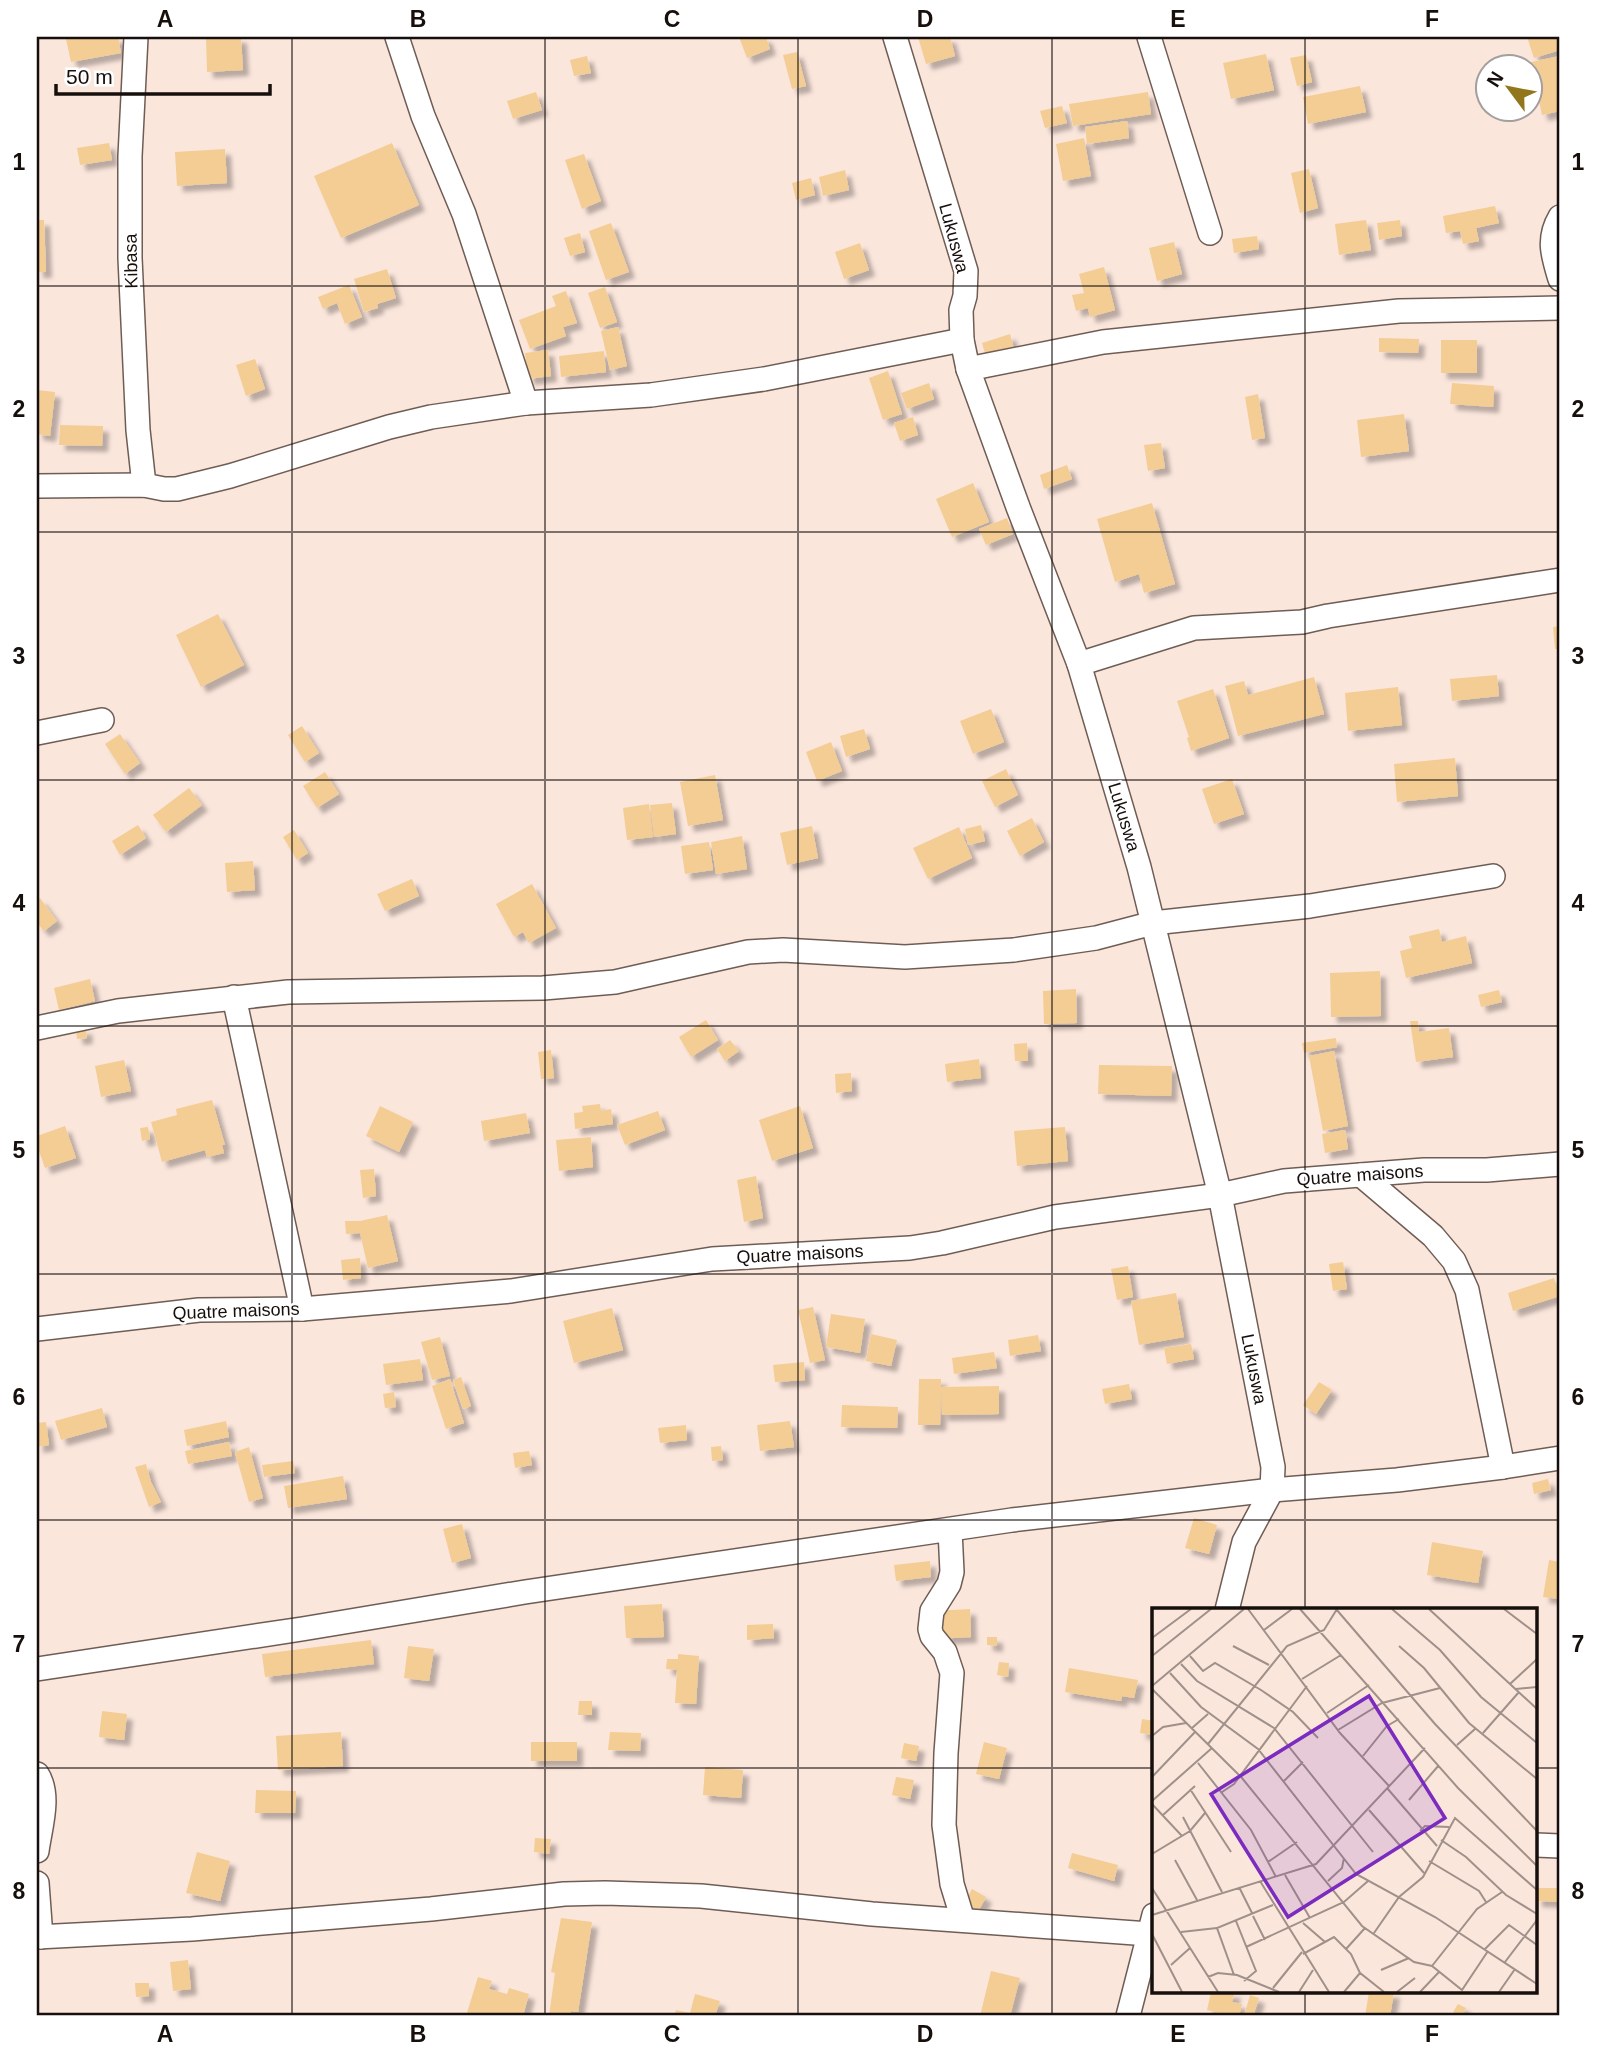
<svg xmlns="http://www.w3.org/2000/svg" width="1597" height="2053" font-family="Arial,sans-serif">
  <defs>
    <filter id="shadow"><feDropShadow dx="6" dy="6" stdDeviation="2" flood-color="#0004"/></filter>
  </defs>
  <rect width="100%" height="100%" fill="#fbe6dc"/>
  <g fill="#f4cd94" filter="url(#shadow)">
    <polygon points="80,37 118,37 121,53 71,62 66,39"/>
    <polygon points="206,37 241,37 243,70 207,72"/>
    <polygon points="739,37 766,37 770,49 747,58"/>
    <polygon points="918,37 950,37 955,56 926,64"/>
    <polygon points="1527,37 1556,37 1560,50 1534,58"/>
    <polygon points="797,52 806,86 792,89 783,55"/>
    <polygon points="1266,54 1274,90 1231,99 1223,63"/>
    <polygon points="1306,55 1312,82 1297,86 1290,58"/>
    <polygon points="587,56 591,73 574,76 570,60"/>
    <polygon points="1560,56 1560,111 1542,115 1534,78 1530,79 1530,66 1517,65"/>
    <polygon points="1360,86 1366,112 1308,124 1303,97"/>
    <polygon points="536,92 542,110 513,119 507,101"/>
    <polygon points="1148,92 1151,114 1073,126 1069,104"/>
    <polygon points="1062,106 1067,123 1045,128 1040,111"/>
    <polygon points="1127,121 1129,138 1087,144 1085,127"/>
    <polygon points="1084,138 1091,176 1063,181 1056,144"/>
    <polygon points="109,143 112,160 80,165 77,148"/>
    <polygon points="392,143 419,205 341,238 314,176"/>
    <polygon points="225,149 227,183 177,186 175,152"/>
    <polygon points="584,154 601,201 582,209 565,160"/>
    <polygon points="1309,169 1318,208 1300,213 1291,173"/>
    <polygon points="845,170 849,190 823,196 819,177"/>
    <polygon points="811,178 815,195 796,200 792,183"/>
    <polygon points="1495,206 1499,223 1476,228 1479,241 1463,244 1460,231 1446,233 1443,216"/>
    <polygon points="37,220 44,220 46,272 37,272"/>
    <polygon points="1366,220 1371,250 1339,255 1335,224"/>
    <polygon points="1400,220 1402,236 1379,240 1377,223"/>
    <polygon points="611,223 629,272 606,280 589,231"/>
    <polygon points="580,233 585,252 570,256 564,238"/>
    <polygon points="1257,236 1259,249 1234,253 1232,239"/>
    <polygon points="1174,242 1182,274 1157,281 1149,248"/>
    <polygon points="860,243 869,270 844,279 835,252"/>
    <polygon points="1104,267 1115,310 1090,317 1088,308 1076,311 1072,295 1084,293 1079,274"/>
    <polygon points="387,269 396,298 377,304 378,308 364,312 354,279"/>
    <polygon points="349,285 362,317 345,324 337,303 323,309 318,297"/>
    <polygon points="605,287 617,322 600,328 588,293"/>
    <polygon points="566,291 577,323 563,327 566,336 530,349 519,320 556,306 552,296"/>
    <polygon points="618,327 627,366 610,370 601,331"/>
    <polygon points="1010,334 1014,349 986,357 982,343"/>
    <polygon points="1379,338 1419,339 1418,353 1379,352"/>
    <rect x="1441" y="340" width="36" height="33"/>
    <polygon points="548,350 551,376 528,379 525,353"/>
    <polygon points="604,351 606,372 561,377 559,356"/>
    <polygon points="255,359 265,389 246,396 236,365"/>
    <polygon points="888,371 902,414 883,420 869,378"/>
    <polygon points="929,383 934,399 907,409 901,393"/>
    <polygon points="1452,383 1494,386 1493,407 1450,404"/>
    <polygon points="37,390 55,392 50,436 37,434"/>
    <polygon points="1258,394 1265,438 1252,440 1245,397"/>
    <polygon points="1404,414 1409,451 1361,457 1357,420"/>
    <polygon points="913,417 918,435 900,441 894,423"/>
    <polygon points="60,425 103,426 102,446 59,445"/>
    <polygon points="1161,443 1165,468 1148,471 1144,445"/>
    <polygon points="1067,465 1072,479 1044,489 1040,475"/>
    <polygon points="973,483 989,522 952,537 936,499"/>
    <polygon points="1152,503 1175,584 1144,593 1139,574 1115,582 1097,519"/>
    <polygon points="1007,518 1013,534 986,545 979,529"/>
    <polygon points="218,614 244,665 201,687 176,635"/>
    <polygon points="1560,626 1560,649 1555,649 1553,627"/>
    <polygon points="1497,675 1499,696 1452,701 1450,679"/>
    <polygon points="1314,677 1324,714 1238,736 1225,686 1244,681 1248,695"/>
    <polygon points="1398,687 1402,725 1348,731 1345,693"/>
    <polygon points="1213,689 1229,738 1191,751 1187,738 1189,737 1177,701"/>
    <polygon points="991,709 1004,742 973,754 960,721"/>
    <polygon points="302,726 319,753 305,762 288,735"/>
    <polygon points="864,729 870,749 846,757 840,736"/>
    <polygon points="120,734 140,763 125,774 105,744"/>
    <polygon points="831,742 842,771 817,781 806,752"/>
    <polygon points="1455,758 1458,796 1397,802 1394,764"/>
    <polygon points="1006,769 1018,795 995,807 982,781"/>
    <polygon points="325,772 339,794 317,808 303,786"/>
    <polygon points="715,775 723,820 688,826 680,782"/>
    <polygon points="1232,779 1244,814 1214,824 1202,789"/>
    <polygon points="189,788 202,805 166,832 153,815"/>
    <polygon points="672,803 676,834 654,837 650,805"/>
    <polygon points="649,804 653,837 627,840 623,808"/>
    <polygon points="1032,818 1044,842 1020,856 1007,831"/>
    <polygon points="138,825 146,838 120,855 112,841"/>
    <polygon points="981,825 985,841 968,845 965,829"/>
    <polygon points="812,826 818,858 787,865 780,833"/>
    <polygon points="959,827 972,858 928,879 913,848"/>
    <polygon points="294,830 308,853 297,860 283,837"/>
    <polygon points="742,836 747,869 716,874 711,842"/>
    <polygon points="709,842 713,870 685,874 681,846"/>
    <polygon points="253,861 255,890 227,892 225,863"/>
    <polygon points="412,879 419,896 385,911 377,894"/>
    <polygon points="532,884 556,928 529,943 523,932 514,937 496,904"/>
    <polygon points="40,898 57,921 44,931 37,923 37,901"/>
    <polygon points="1439,929 1442,942 1466,936 1472,963 1406,978 1400,951 1412,948 1409,936"/>
    <polygon points="1380,971 1381,1016 1331,1017 1330,973"/>
    <polygon points="90,979 95,1001 59,1010 54,988"/>
    <polygon points="1076,989 1077,1023 1044,1024 1043,991"/>
    <polygon points="1499,990 1502,1002 1481,1007 1478,995"/>
    <polygon points="706,1020 718,1040 691,1057 679,1037"/>
    <polygon points="1410,1021 1418,1021 1419,1032 1449,1028 1453,1057 1416,1062"/>
    <polygon points="86,1028 87,1038 77,1039 76,1030"/>
    <polygon points="1336,1038 1337,1047 1304,1053 1302,1043"/>
    <polygon points="730,1040 739,1051 725,1061 717,1049"/>
    <polygon points="1027,1043 1028,1061 1015,1061 1014,1044"/>
    <polygon points="551,1050 554,1078 541,1079 538,1052"/>
    <polygon points="1334,1051 1348,1126 1323,1131 1309,1056"/>
    <polygon points="979,1059 981,1078 947,1082 945,1064"/>
    <polygon points="124,1060 131,1091 101,1097 95,1066"/>
    <polygon points="1099,1065 1172,1066 1171,1096 1098,1094"/>
    <polygon points="851,1073 852,1091 836,1093 835,1074"/>
    <polygon points="212,1100 225,1145 222,1145 224,1153 207,1157 205,1150 162,1162 151,1122 177,1115 176,1109"/>
    <polygon points="600,1104 601,1111 611,1109 613,1124 575,1129 574,1113 583,1112 582,1106"/>
    <polygon points="380,1106 413,1122 399,1152 366,1136"/>
    <polygon points="800,1106 813,1148 772,1161 759,1120"/>
    <polygon points="658,1111 665,1130 625,1145 617,1125"/>
    <polygon points="526,1113 530,1133 484,1141 481,1121"/>
    <polygon points="65,1126 76,1158 45,1168 37,1145 37,1136"/>
    <polygon points="148,1127 150,1139 142,1141 140,1128"/>
    <polygon points="1065,1127 1068,1161 1017,1166 1014,1131"/>
    <polygon points="1345,1130 1348,1149 1325,1153 1322,1134"/>
    <polygon points="591,1137 593,1167 559,1171 556,1140"/>
    <polygon points="374,1169 376,1196 363,1198 360,1170"/>
    <polygon points="756,1176 763,1218 744,1222 737,1180"/>
    <polygon points="387,1215 398,1261 368,1268 360,1233 346,1234 345,1221 360,1221"/>
    <polygon points="360,1258 361,1278 343,1280 341,1260"/>
    <polygon points="1343,1262 1347,1289 1333,1291 1329,1264"/>
    <polygon points="1128,1266 1133,1297 1117,1300 1111,1269"/>
    <polygon points="1554,1278 1560,1296 1513,1311 1508,1293"/>
    <polygon points="1176,1293 1184,1337 1139,1345 1131,1301"/>
    <polygon points="813,1307 825,1360 810,1363 798,1310"/>
    <polygon points="612,1308 623,1350 574,1363 563,1321"/>
    <polygon points="831,1314 865,1319 860,1353 826,1347"/>
    <polygon points="871,1334 897,1340 891,1366 866,1361"/>
    <polygon points="1038,1335 1041,1351 1010,1356 1008,1340"/>
    <polygon points="440,1337 450,1376 432,1380 421,1342"/>
    <polygon points="1191,1344 1194,1359 1167,1364 1164,1348"/>
    <polygon points="994,1352 997,1368 954,1374 952,1358"/>
    <polygon points="420,1359 423,1380 386,1385 383,1364"/>
    <polygon points="804,1362 805,1380 775,1382 773,1365"/>
    <polygon points="461,1377 471,1406 463,1409 453,1380"/>
    <polygon points="450,1379 464,1423 446,1429 432,1386"/>
    <polygon points="919,1379 941,1379 941,1387 999,1386 999,1414 942,1415 941,1391 940,1425 918,1425"/>
    <polygon points="1319,1382 1332,1390 1316,1414 1303,1405"/>
    <polygon points="1129,1384 1132,1399 1105,1404 1102,1389"/>
    <polygon points="394,1392 396,1407 385,1408 383,1394"/>
    <polygon points="842,1405 898,1407 897,1428 841,1427"/>
    <polygon points="102,1408 107,1427 61,1440 55,1421"/>
    <polygon points="226,1421 229,1437 187,1446 184,1430"/>
    <polygon points="790,1421 794,1447 760,1451 757,1425"/>
    <polygon points="46,1422 49,1445 37,1447 37,1423"/>
    <polygon points="686,1425 687,1440 660,1443 658,1428"/>
    <polygon points="229,1442 232,1456 188,1464 185,1451"/>
    <polygon points="721,1446 723,1460 712,1461 711,1447"/>
    <polygon points="249,1447 263,1498 249,1502 235,1452"/>
    <polygon points="529,1451 532,1465 515,1468 513,1453"/>
    <polygon points="293,1461 295,1473 264,1477 262,1465"/>
    <polygon points="146,1464 151,1482 161,1502 149,1507 135,1467"/>
    <polygon points="343,1476 347,1499 288,1508 284,1486"/>
    <polygon points="1548,1479 1551,1490 1534,1494 1532,1483"/>
    <polygon points="1194,1518 1217,1525 1209,1554 1185,1548"/>
    <polygon points="462,1524 471,1558 452,1563 443,1529"/>
    <polygon points="1432,1542 1483,1551 1478,1583 1427,1575"/>
    <polygon points="1549,1560 1560,1562 1560,1599 1543,1597"/>
    <polygon points="930,1561 931,1577 896,1581 894,1565"/>
    <polygon points="662,1604 664,1637 626,1638 624,1606"/>
    <polygon points="970,1609 971,1637 936,1639 934,1611"/>
    <polygon points="773,1624 774,1638 747,1640 747,1625"/>
    <polygon points="987,1637 997,1637 997,1646 987,1645"/>
    <polygon points="371,1640 374,1664 265,1677 262,1654"/>
    <polygon points="408,1646 434,1649 429,1681 404,1678"/>
    <polygon points="678,1654 699,1656 696,1704 675,1703 677,1670 666,1669 667,1659 678,1659"/>
    <polygon points="999,1662 1009,1663 1008,1677 997,1675"/>
    <polygon points="1069,1668 1138,1680 1134,1698 1122,1696 1121,1701 1065,1692"/>
    <polygon points="579,1701 592,1701 592,1715 578,1715"/>
    <polygon points="102,1711 127,1714 124,1740 99,1737"/>
    <polygon points="1142,1719 1154,1721 1154,1735 1140,1733"/>
    <polygon points="341,1732 343,1766 278,1770 276,1736"/>
    <polygon points="610,1732 641,1733 640,1751 608,1750"/>
    <rect x="531" y="1742" width="46" height="19"/>
    <polygon points="984,1742 1007,1748 999,1779 976,1774"/>
    <polygon points="904,1743 919,1746 916,1761 901,1758"/>
    <polygon points="705,1767 743,1770 741,1798 703,1795"/>
    <polygon points="896,1777 914,1780 910,1799 892,1795"/>
    <polygon points="256,1790 296,1791 295,1813 255,1813"/>
    <polygon points="535,1838 551,1839 549,1854 534,1852"/>
    <polygon points="197,1852 230,1861 220,1901 186,1893"/>
    <polygon points="1072,1853 1118,1865 1114,1881 1068,1868"/>
    <polygon points="1536,1888 1560,1888 1560,1902 1536,1901"/>
    <polygon points="972,1889 986,1897 979,1910 965,1902"/>
    <polygon points="561,1918 592,1922 578,2012 571,2011 571,2016 549,2016 555,1973 551,1972"/>
    <polygon points="188,1960 191,1989 173,1991 170,1962"/>
    <polygon points="991,1971 1020,1978 1010,2016 980,2016"/>
    <polygon points="478,1977 492,1981 489,1989 507,1994 509,1988 529,1994 523,2016 466,2016"/>
    <polygon points="135,1983 149,1983 149,1996 136,1997"/>
    <polygon points="1211,1992 1235,1992 1232,2002 1242,2004 1239,2016 1231,2016 1207,2010"/>
    <polygon points="1369,1992 1394,1992 1390,2016 1365,2016"/>
    <polygon points="695,1994 720,2001 715,2016 674,2016 676,2010 690,2013"/>
    <polygon points="1250,1995 1259,1998 1253,2016 1244,2016"/>
    <polygon points="1458,2004 1466,2008 1462,2016 1453,2012"/>
  </g>
  <g fill="none" stroke-linecap="round" stroke-linejoin="round">
    <g stroke="#6f5d55" stroke-width="26">
      <g id="street">
        <polyline points="136,37 130,156 130,258 138,430 144,485"/>
        <polyline points="397,37 423,116 464,214 526,403"/>
        <polyline points="895,37 966,271 965,296 961,310 962,340 968,369 1018,507 1079,664 1139,867 1220,1195 1273,1467 1272,1490 1244,1542 1227,1610"/>
        <polyline points="1149,37 1210,233"/>
        <path d="M1560 217C1547 239 1553 256 1560 279"/>
        <polyline points="968,369 1103,342 1399,311 1560,308"/>
        <polyline points="37,486 144,485 164,489 177,489 230,476 389,427 431,417 526,403 651,395 764,379 962,340"/>
        <polyline points="1079,664 1194,628 1302,622 1328,616 1560,580"/>
        <polyline points="37,733 102,720"/>
        <polyline points="234,997 302,1309"/>
        <polyline points="37,1028 118,1011 288,992 543,988 615,982 748,952 783,950 905,957 1014,950 1096,938 1153,923 1310,906 1493,876"/>
        <polyline points="1361,1175 1433,1236 1454,1261 1467,1290 1503,1467"/>
        <polyline points="37,1329 199,1310 302,1309 511,1291 712,1259 910,1248 942,1243 1055,1217 1220,1195 1284,1181 1424,1170 1487,1170 1560,1164"/>
        <polyline points="950,1530 952,1572 949,1584 932,1611 930,1629 932,1636 945,1652 952,1673 946,1753 944,1825 952,1884 963,1920"/>
        <polyline points="37,1669 302,1629 525,1592 1012,1520 1272,1490 1397,1480 1503,1467 1560,1458"/>
        <path d="M37 1774C51 1795 40 1828 37 1851"/>
        <polyline points="1536,1845 1560,1846"/>
        <polyline points="37,1883 41,1937"/>
        <polyline points="37,1937 192,1929 431,1909 564,1894 605,1893 701,1896 872,1914 1149,1934"/>
        <polyline points="1128,2016 1154,1915"/>
      </g>
    </g>
    <use href="#street" stroke="#fff" stroke-width="23"/>
  </g>
  <path fill="none" stroke="#160f0c" stroke-width="2" stroke-opacity="0.55" d="M292 37V2016M545 37V2016M798 37V2016M1052 37V2016M1305 37V1610M37 286H1560M37 532H1560M37 780H1560M37 1026H1560M37 1274H1560M37 1520H1560M37 1768H1154M1536 1768H1560M1305 1992V2016"/>
  <g text-anchor="middle" dominant-baseline="central" stroke-width="5" stroke-linejoin="round" paint-order="stroke">
    <g font-size="18" fill="#160f0c" stroke="#fff">
      <text transform="translate(954 238) rotate(75)">Lukuswa</text>
      <text transform="translate(131 261) rotate(-91)">Kibasa</text>
      <text transform="translate(1124 817) rotate(73)">Lukuswa</text>
      <text transform="translate(1360 1175) rotate(-4)">Quatre maisons</text>
      <text transform="translate(800 1254) rotate(-3)">Quatre maisons</text>
      <text transform="translate(236 1311) rotate(-2)">Quatre maisons</text>
      <text transform="translate(1254 1369) rotate(79)">Lukuswa</text>
    </g>
  </g>
  <g transform="translate(1152 1608)">
    <rect width="385" height="385" fill="#fbe6dc"/>
    <path fill="none" stroke="#9f9089" stroke-width="2" d="M96 1 188 125 237 178M148 1 306 180 385 258M184 1 283 116 385 223M240 1 288 42 329 89 385 135M277 1 385 101M352 1 385 26M112 22 140 1M0 30 39 1M81 38 117 57M247 38 272 60 317 115 385 171M0 48 59 1M38 48 51 63 63 55 109 82 141 104 166 130M29 56 45 73 122 120 221 244M18 65 49 99 106 141 204 266 283 309 385 376M150 71 189 47M358 76 385 51M0 78 92 1M0 81 90 170 210 318 262 354 280 358 310 382 336 343M364 81 385 79M175 105 217 77M40 120 56 106M186 122 230 95 288 80M331 125 367 84M0 128 11 119 34 115M56 136 135 38 172 22 185 1M305 137 323 121M211 148 235 118 247 111M46 155 99 222 124 269M0 169 43 124M131 174 151 154M235 180 285 238M38 181 79 244M70 184 82 176 155 78M257 192 287 157M0 193 60 140M0 196 30 228M217 202 272 265M11 207 43 178M31 209 70 284M268 223 273 218 297 219M289 232 314 249 354 287 385 306M0 246 38 223 53 205M23 252 45 292M277 253 327 283 334 294M116 254 145 234M133 267 158 310M108 273 177 384M176 273 190 260 192 250M87 279 100 305M0 280 66 384M0 307 164 256 273 140M101 308 113 332M84 313 104 363 92 373M151 315 173 334M29 324 65 320M222 325 247 289 271 269 303 210 385 282M0 326 30 384M94 339 192 294 216 273M194 341 213 320M333 341 357 317 385 337M151 346 182 329 199 346 208 365M353 354 385 312M19 357 38 340M280 358 325 301 350 284M229 362 257 350M82 367 65 320 121 297M56 369 66 365 85 367 127 384M121 380 150 344M147 384 161 362M192 384 208 365 232 384M245 384 263 370M268 384 287 364M347 384 363 361"/>
    <path fill="#7b2cbf" fill-opacity="0.15" stroke="#7b2cbf" stroke-width="3.5" d="M217 88 293 210 136 309 59 186Z"/>
    <rect width="385" height="385" fill="none" stroke="#160f0c" stroke-width="3.5"/>
  </g>
  <rect width="1597" height="2053" fill="none" stroke="#ffffff" stroke-width="77"/>
  <g transform="translate(1509 88) rotate(302)"><circle r="33" fill="#ffffff" stroke="#a29f9e" stroke-width="2"/>
  <path d="M0-5L12 26L0 18L-12 26Z" fill="#91761c"/>
  <text y="-10" font-size="19" font-weight="bold" text-anchor="middle" fill="#160f0c">N</text>
  </g>
  <path d="M56 84v10h214v-10" fill="none" stroke="#160f0c" stroke-width="3.5"/>
  <text x="66" y="84" font-size="21" fill="#160f0c" stroke="#ffffff" stroke-width="5" paint-order="stroke">50 m</text>
  <rect x="38" y="38" width="1520" height="1976" fill="none" stroke="#160f0c" stroke-width="2.5"/>
  <g font-size="23" text-anchor="middle" font-weight="bold" fill="#160f0c">
    <text x="165" y="27">A</text>
    <text x="418" y="27">B</text>
    <text x="672" y="27">C</text>
    <text x="925" y="27">D</text>
    <text x="1178" y="27">E</text>
    <text x="1432" y="27">F</text>
    <text x="19" y="170">1</text>
    <text x="1578" y="170">1</text>
    <text x="19" y="417">2</text>
    <text x="1578" y="417">2</text>
    <text x="19" y="664">3</text>
    <text x="1578" y="664">3</text>
    <text x="19" y="911">4</text>
    <text x="1578" y="911">4</text>
    <text x="19" y="1158">5</text>
    <text x="1578" y="1158">5</text>
    <text x="19" y="1405">6</text>
    <text x="1578" y="1405">6</text>
    <text x="19" y="1652">7</text>
    <text x="1578" y="1652">7</text>
    <text x="19" y="1899">8</text>
    <text x="1578" y="1899">8</text>
    <text x="165" y="2042">A</text>
    <text x="418" y="2042">B</text>
    <text x="672" y="2042">C</text>
    <text x="925" y="2042">D</text>
    <text x="1178" y="2042">E</text>
    <text x="1432" y="2042">F</text>
  </g>
</svg>
